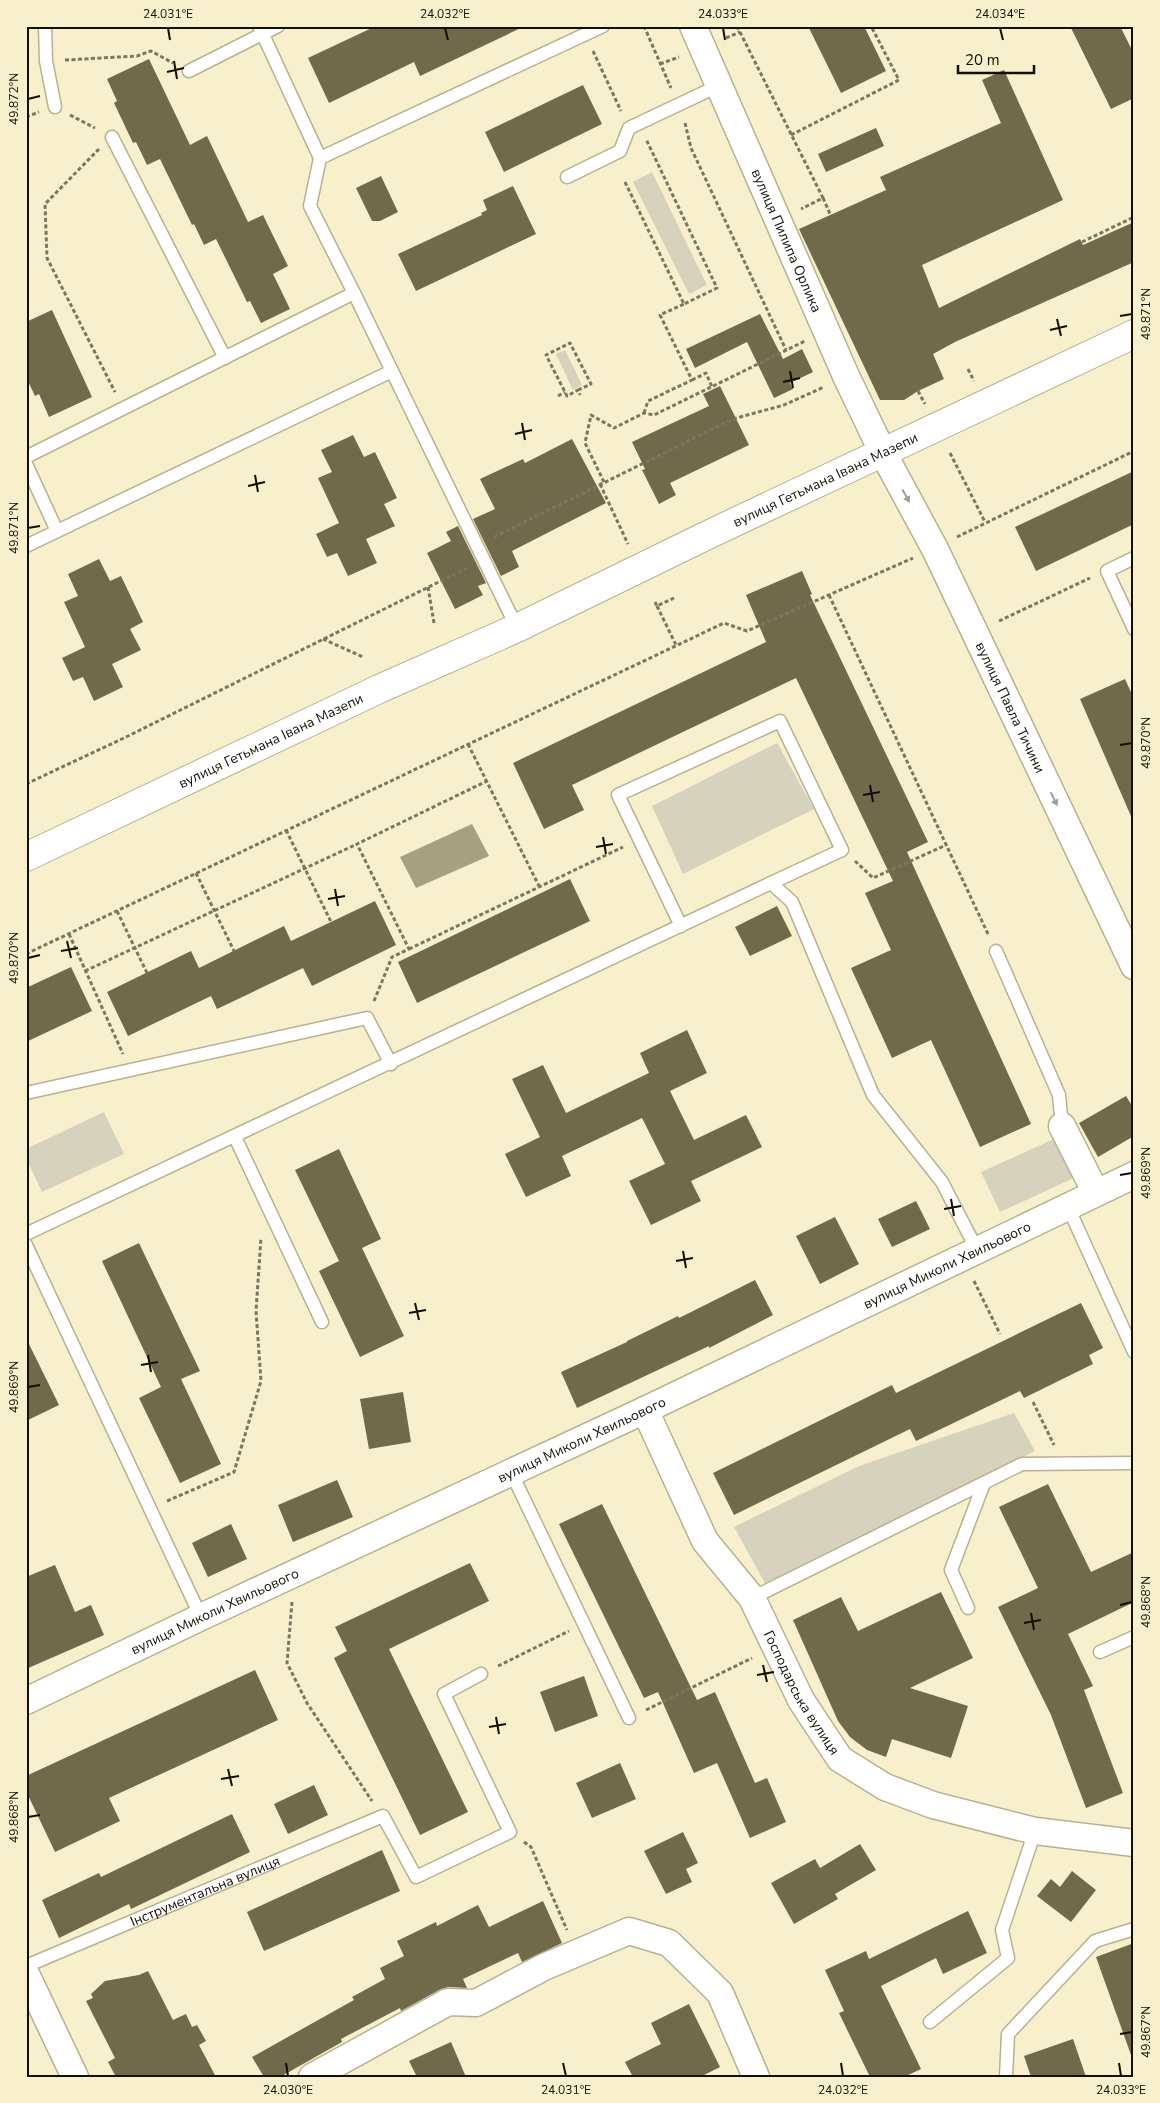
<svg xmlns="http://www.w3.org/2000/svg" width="1160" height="2103" font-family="'Nunito Sans',sans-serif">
  <rect width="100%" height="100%" fill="#f8f0cd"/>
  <g fill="#d7d2bd">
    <polygon points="652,172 707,285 689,294 633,182"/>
    <polygon points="565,350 582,385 573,390 556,354"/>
    <polygon points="777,743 814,809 683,874 652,806"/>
    <polygon points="104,1112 124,1154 42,1192 26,1158 26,1149"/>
    <polygon points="1056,1138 1074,1178 1000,1212 981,1172"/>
    <polygon points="1014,1413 1035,1451 766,1585 734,1527 859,1466"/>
  </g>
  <polygon fill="#a69f80" points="472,824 489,856 416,888 400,857"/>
  <g fill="#70694a">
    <polygon points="376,26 525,26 420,76 414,62 329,103 308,58"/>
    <polygon points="808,26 864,26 886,71 841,93"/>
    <polygon points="1070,26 1120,26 1134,54 1134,98 1111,109"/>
    <polygon points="149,59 190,145 207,136 248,222 263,215 288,266 273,274 290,309 261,323 250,301 247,302 216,239 204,245 194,224 192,225 160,159 147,165 136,142 133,143 114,103 117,101 107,79"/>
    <polygon points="1004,70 1063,200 922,265 939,308 1080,239 1083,245 1134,222 1134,262 955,342 933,354 944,379 918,391 904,400 880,400 799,229 886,190 880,177 1001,123 982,80"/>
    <polygon points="583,85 602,124 504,172 485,132"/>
    <polygon points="876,128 884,146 826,172 818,154"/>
    <polygon points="381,176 398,212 380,221 372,221 356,188"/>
    <polygon points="513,186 536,234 416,291 398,254 482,215 481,213 487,210 483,200"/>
    <polygon points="52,310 92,397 49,417 39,394 35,396 26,377 26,322"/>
    <polygon points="760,314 783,359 802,349 813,372 790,383 793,389 774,398 747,342 695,368 686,349"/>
    <polygon points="720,386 749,445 670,483 676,495 659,504 642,470 645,469 632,442 709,406 703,394"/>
    <polygon points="353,435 364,457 375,452 397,498 384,504 395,526 366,539 377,563 348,576 337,553 327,557 316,534 339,523 318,478 332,472 321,450"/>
    <polygon points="572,439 606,503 512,551 519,567 501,576 473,519 495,509 480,479 523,459 525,463"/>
    <polygon points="1134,471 1134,524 1036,571 1015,527"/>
    <polygon points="458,526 486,583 478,586 483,595 455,609 427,553 451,541 446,532"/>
    <polygon points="99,559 110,581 121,576 143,622 130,629 141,650 112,664 123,687 94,701 83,677 73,681 62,658 85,647 64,602 78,596 68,574"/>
    <polygon points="802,571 812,594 810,595 928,842 907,852 1031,1124 980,1147 931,1040 892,1058 851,968 891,950 865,893 893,881 796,678 572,785 584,810 544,829 513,763 766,642 746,595"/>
    <polygon points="1125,679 1134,699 1134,823 1080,699"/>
    <polygon points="570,879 590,921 417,1003 398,962"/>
    <polygon points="375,901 396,945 312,986 303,968 217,1009 211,996 128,1036 107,992 191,951 199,968 284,926 291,941"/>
    <polygon points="777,906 792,936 750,956 735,927"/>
    <polygon points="71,967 92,1011 26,1042 26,988"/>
    <polygon points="687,1030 707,1073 670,1091 694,1140 746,1115 762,1147 691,1181 701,1201 651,1225 629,1181 665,1164 642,1118 562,1156 571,1176 526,1197 505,1154 540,1137 512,1079 543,1065 566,1113 649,1073 640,1053"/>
    <polygon points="1126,1096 1134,1109 1134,1136 1098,1157 1079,1123"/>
    <polygon points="339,1149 381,1239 362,1248 404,1336 360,1357 319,1271 339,1261 295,1170"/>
    <polygon points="916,1201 930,1229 892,1247 878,1219"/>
    <polygon points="835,1217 859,1264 820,1284 796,1236"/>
    <polygon points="139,1243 200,1371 181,1379 221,1464 180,1483 139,1398 161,1387 102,1261"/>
    <polygon points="755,1280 773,1315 709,1348 709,1346 577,1408 561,1372 627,1342 627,1341 678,1316 679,1318"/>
    <polygon points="1081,1303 1103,1348 1089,1355 1093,1364 1024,1398 1020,1391 916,1441 910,1429 734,1515 713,1473 892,1385 896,1393"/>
    <polygon points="26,1338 59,1405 26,1421"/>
    <polygon points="403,1392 411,1442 369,1449 360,1399"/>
    <polygon points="337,1480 353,1517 293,1542 278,1505"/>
    <polygon points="1048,1484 1091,1572 1134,1552 1134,1602 1068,1634 1093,1686 1084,1690 1123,1793 1086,1808 1051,1715 998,1607 1038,1588 999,1507"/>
    <polygon points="602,1504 697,1700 715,1692 755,1783 767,1778 786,1822 750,1838 717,1763 694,1773 658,1692 644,1698 559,1524"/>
    <polygon points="231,1524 247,1559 208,1577 192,1543"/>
    <polygon points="470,1563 489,1601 389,1649 468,1812 420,1835 334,1658 347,1651 335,1627"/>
    <polygon points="55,1565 75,1612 91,1605 104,1635 26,1669 26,1577"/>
    <polygon points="941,1592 973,1658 910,1688 968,1706 951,1758 892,1739 886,1757 867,1750 850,1737 838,1721 793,1620 841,1597 858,1631"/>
    <polygon points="255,1670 278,1720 109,1798 120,1821 55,1852 26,1791 26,1776"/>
    <polygon points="584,1676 598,1716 555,1732 540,1692"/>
    <polygon points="620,1763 636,1799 592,1818 576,1783"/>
    <polygon points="314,1785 328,1815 288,1834 274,1804"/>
    <polygon points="232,1814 250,1852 131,1909 129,1904 59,1938 42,1900 99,1873 101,1877"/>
    <polygon points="683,1832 698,1863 686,1869 692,1882 666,1894 644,1851"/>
    <polygon points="860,1844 876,1870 835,1894 838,1899 794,1924 771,1883 815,1859 820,1868"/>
    <polygon points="382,1850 400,1891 264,1951 247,1912"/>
    <polygon points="1072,1871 1096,1890 1071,1922 1037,1896 1051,1879 1060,1887"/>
    <polygon points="543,1901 562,1943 522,1962 518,1953 463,1979 467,1988 449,1987 441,1989 401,2011 400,2008 341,2039 342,2042 280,2077 264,2077 252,2057 354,2000 352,1997 385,1979 380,1968 404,1956 397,1941 436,1922 437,1926 478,1905 489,1927"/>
    <polygon points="968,1911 987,1953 943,1974 936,1958 881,1986 921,2069 904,2077 870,2077 839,2013 844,2011 825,1970 866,1951 869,1959"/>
    <polygon points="1134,1943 1134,2055 1131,2055 1096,1957"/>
    <polygon points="148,1971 173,2020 186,2014 192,2027 197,2025 206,2041 199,2045 216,2077 116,2077 108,2062 115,2058 86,2001 93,1998 91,1994 105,1981 139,1975"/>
    <polygon points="689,2004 720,2067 700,2077 633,2077 625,2062 661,2044 651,2023"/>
    <polygon points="1073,2039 1086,2077 1031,2077 1024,2056"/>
    <polygon points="451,2042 466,2077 417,2077 409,2061"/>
  </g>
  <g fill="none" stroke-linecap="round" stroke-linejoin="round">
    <g stroke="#b8b190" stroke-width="15">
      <g id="service">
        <polyline points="45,26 46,61 55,107"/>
        <polyline points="259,26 320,158 310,206 354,293 517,628"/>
        <polyline points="189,71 278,26"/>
        <polyline points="112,137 225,358"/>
        <polyline points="320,158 603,26"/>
        <polyline points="567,177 620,151 629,128 718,86"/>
        <polyline points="26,457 354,293"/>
        <polyline points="26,464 57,531"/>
        <polyline points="26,546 392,371"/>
        <polyline points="1134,558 1107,571 1134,629"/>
        <polyline points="681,926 618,795 780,721 842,850 771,883"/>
        <polyline points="996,951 1059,1095 1062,1126"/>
        <polyline points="26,1093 367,1018 391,1064"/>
        <polyline points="235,1137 322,1322"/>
        <polyline points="1068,1207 1134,1352"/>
        <polyline points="26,1234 771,883 792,902 873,1095 942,1182 977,1250"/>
        <polyline points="26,1245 201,1617"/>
        <polyline points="511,1472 629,1718"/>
        <polyline points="752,1598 1022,1464 1134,1463"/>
        <polyline points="968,1608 951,1570 984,1483"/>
        <polyline points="1100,1652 1134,1637"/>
        <path id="s1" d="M26 1966 383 1816 416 1877 510 1832 444 1694 481 1674"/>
        <polyline points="930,2022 1008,1958 1002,1930 1035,1831"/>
        <polyline points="1006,2077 1008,2034 1095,1941 1134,1929"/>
      </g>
    </g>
    <g stroke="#b8b190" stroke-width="29">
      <g id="minor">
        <path id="s2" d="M693 26 846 376 883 453 935 549 1134 966"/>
        <polyline points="1062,1126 1096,1193"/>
        <path id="s3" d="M645 1410 705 1541 752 1598 801 1700 840 1759 885 1787 933 1805 1035 1831 1134 1843"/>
        <path id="s4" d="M26 1701 201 1617 645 1410 1134 1175"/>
        <polyline points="26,1974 75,2077"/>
        <polyline points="312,2077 448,2002 476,2003 544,1967 629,1931 669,1943 720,1993 756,2077"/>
      </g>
    </g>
    <g stroke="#b8b190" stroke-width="30">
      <g id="secondary">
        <path id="s5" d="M26 857 379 689 517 628 716 531 1134 334"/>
      </g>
    </g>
    <g stroke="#7b7660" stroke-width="3" stroke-dasharray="4 2.5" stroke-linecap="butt">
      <polyline points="644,26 671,88"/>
      <polyline points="737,26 823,198 801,209"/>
      <polyline points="726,38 740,32"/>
      <polyline points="593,51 621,111"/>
      <polyline points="65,60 137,56 151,51 173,63"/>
      <polyline points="660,64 679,57"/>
      <polyline points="70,115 95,128"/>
      <polyline points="26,117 39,112"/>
      <polyline points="685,123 691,148 786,350"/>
      <polyline points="791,135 899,80 871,26"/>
      <polyline points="99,149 45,204 47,258 115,392"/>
      <polyline points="625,182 684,304 717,288 646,139"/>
      <polyline points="823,198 830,214"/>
      <polyline points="1082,242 1134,217"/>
      <polyline points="968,369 974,381"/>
      <polyline points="692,380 706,373 712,387"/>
      <polyline points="578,390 591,384 570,343 546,355 567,396 578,390 580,395"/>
      <polyline points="918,391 925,404"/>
      <polyline points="558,396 565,392"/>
      <polyline points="644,413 648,401 692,380 660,315 684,304"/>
      <polyline points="950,453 985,522"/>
      <polyline points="604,482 585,443 591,415 614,428 644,413 654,415 805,341"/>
      <polyline points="600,484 628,544"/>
      <polyline points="494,537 733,419 784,405 824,387"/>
      <polyline points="957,537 1134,451"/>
      <polyline points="428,587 434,623"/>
      <polyline points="829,595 988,934"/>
      <polyline points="655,602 657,606 674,598"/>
      <polyline points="657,606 676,645"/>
      <polyline points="999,621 1090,578"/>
      <polyline points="323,639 363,657"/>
      <polyline points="468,744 539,886"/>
      <polyline points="26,784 126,737 467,568"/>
      <polyline points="286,830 331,922"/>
      <polyline points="855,861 873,878 946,845"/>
      <polyline points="196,873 234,951"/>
      <polyline points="117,911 147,973"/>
      <polyline points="69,934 123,1054"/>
      <polyline points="409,949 623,847"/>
      <polyline points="26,954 724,623 747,631 913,558"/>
      <polyline points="85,971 357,844"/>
      <polyline points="374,1001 392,957 409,949 357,844 487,781"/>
      <polyline points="974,1281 1000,1334"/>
      <polyline points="1033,1402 1054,1445"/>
      <polyline points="167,1501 234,1472 261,1381 256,1311 261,1238"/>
      <polyline points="292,1602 287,1663 307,1703 372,1801"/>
      <polyline points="498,1666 569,1631"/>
      <polyline points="646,1710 752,1658"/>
      <polyline points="524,1842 531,1847 567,1930"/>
    </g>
    <use href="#service" stroke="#fff" stroke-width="12"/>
    <use href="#minor" stroke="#fff" stroke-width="26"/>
    <use href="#secondary" stroke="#fff" stroke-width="28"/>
  </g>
  <defs><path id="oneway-solid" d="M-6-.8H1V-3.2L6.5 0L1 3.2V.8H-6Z" transform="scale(1.25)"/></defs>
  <g fill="#a09f9b">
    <use href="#oneway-solid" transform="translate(906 496) rotate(61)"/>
    <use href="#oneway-solid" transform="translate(1054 799) rotate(64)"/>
  </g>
  <path fill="none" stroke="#120f04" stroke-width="2" d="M168 28 170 40M445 28 448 40M723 28 725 40M1000 28 1003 40M174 61 177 79M167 72 184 68M28 99 40 96M1120 316 1132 314M1057 319 1061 336M1050 330 1067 326M790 371 793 388M783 382 800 378M522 423 525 440M515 434 532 430M255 475 258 492M248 486 265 482M28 528 40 526M1120 745 1132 743M870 785 873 802M863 795 880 792M603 837 606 854M596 847 613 844M335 889 338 906M328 899 345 896M67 941 71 958M61 951 78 948M28 958 40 955M1120 1175 1132 1173M951 1199 954 1216M944 1209 961 1206M683 1251 686 1268M676 1261 693 1258M415 1303 419 1320M409 1313 426 1310M148 1355 151 1372M141 1365 158 1362M28 1387 40 1385M1120 1605 1132 1602M1031 1613 1034 1630M1024 1623 1041 1620M763 1665 767 1682M757 1675 774 1672M496 1717 499 1734M489 1727 506 1724M228 1769 232 1786M221 1779 239 1776M28 1817 40 1815M1120 2034 1132 2032M286 2063 288 2076M563 2063 566 2076M841 2063 843 2076M1119 2063 1121 2076"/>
  <g text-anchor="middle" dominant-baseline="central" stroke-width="4.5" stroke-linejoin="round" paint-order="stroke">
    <g font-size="14" fill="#120f04" stroke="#f8f0cd">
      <text stroke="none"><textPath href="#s2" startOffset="234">вулиця Пилипа Орлика</textPath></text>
      <text stroke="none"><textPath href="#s5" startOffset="884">вулиця Гетьмана Івана Мазепи</textPath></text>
      <text stroke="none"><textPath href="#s2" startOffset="752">вулиця Павла Тичини</textPath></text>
      <text stroke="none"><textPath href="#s5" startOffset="271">вулиця Гетьмана Івана Мазепи</textPath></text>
      <text stroke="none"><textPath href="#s4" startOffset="1019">вулиця Миколи Хвильового</textPath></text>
      <text stroke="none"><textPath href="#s4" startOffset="614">вулиця Миколи Хвильового</textPath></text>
      <text stroke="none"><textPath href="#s4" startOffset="209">вулиця Миколи Хвильового</textPath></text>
      <text stroke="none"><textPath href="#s3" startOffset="325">Господарська вулиця</textPath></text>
      <text stroke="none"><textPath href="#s1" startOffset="194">Інструментальна вулиця</textPath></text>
    </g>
  </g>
  <rect width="1160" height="2103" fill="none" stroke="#f8f0cd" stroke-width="55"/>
  <path d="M958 65v8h76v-8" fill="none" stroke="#120f04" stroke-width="2.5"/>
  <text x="965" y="65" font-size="15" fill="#120f04" stroke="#f8f0cd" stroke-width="4" paint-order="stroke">20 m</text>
  <rect x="28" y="28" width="1104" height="2048" fill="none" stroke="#120f04" stroke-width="2"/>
  <g font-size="12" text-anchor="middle" fill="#120f04">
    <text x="168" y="18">24.031°E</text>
    <text x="445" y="18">24.032°E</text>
    <text x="723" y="18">24.033°E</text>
    <text x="1000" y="18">24.034°E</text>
    <text transform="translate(14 99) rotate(-90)" y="4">49.872°N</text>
    <text transform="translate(1146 314) rotate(-90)" y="4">49.871°N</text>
    <text transform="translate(14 528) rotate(-90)" y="4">49.871°N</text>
    <text transform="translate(1146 743) rotate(-90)" y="4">49.870°N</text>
    <text transform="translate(14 958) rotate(-90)" y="4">49.870°N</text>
    <text transform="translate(1146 1173) rotate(-90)" y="4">49.869°N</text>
    <text transform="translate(14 1387) rotate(-90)" y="4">49.869°N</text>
    <text transform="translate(1146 1602) rotate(-90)" y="4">49.868°N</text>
    <text transform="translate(14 1817) rotate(-90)" y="4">49.868°N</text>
    <text transform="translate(1146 2032) rotate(-90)" y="4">49.867°N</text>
    <text x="288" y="2094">24.030°E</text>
    <text x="566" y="2094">24.031°E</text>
    <text x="843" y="2094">24.032°E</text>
    <text x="1121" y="2094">24.033°E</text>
  </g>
</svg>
